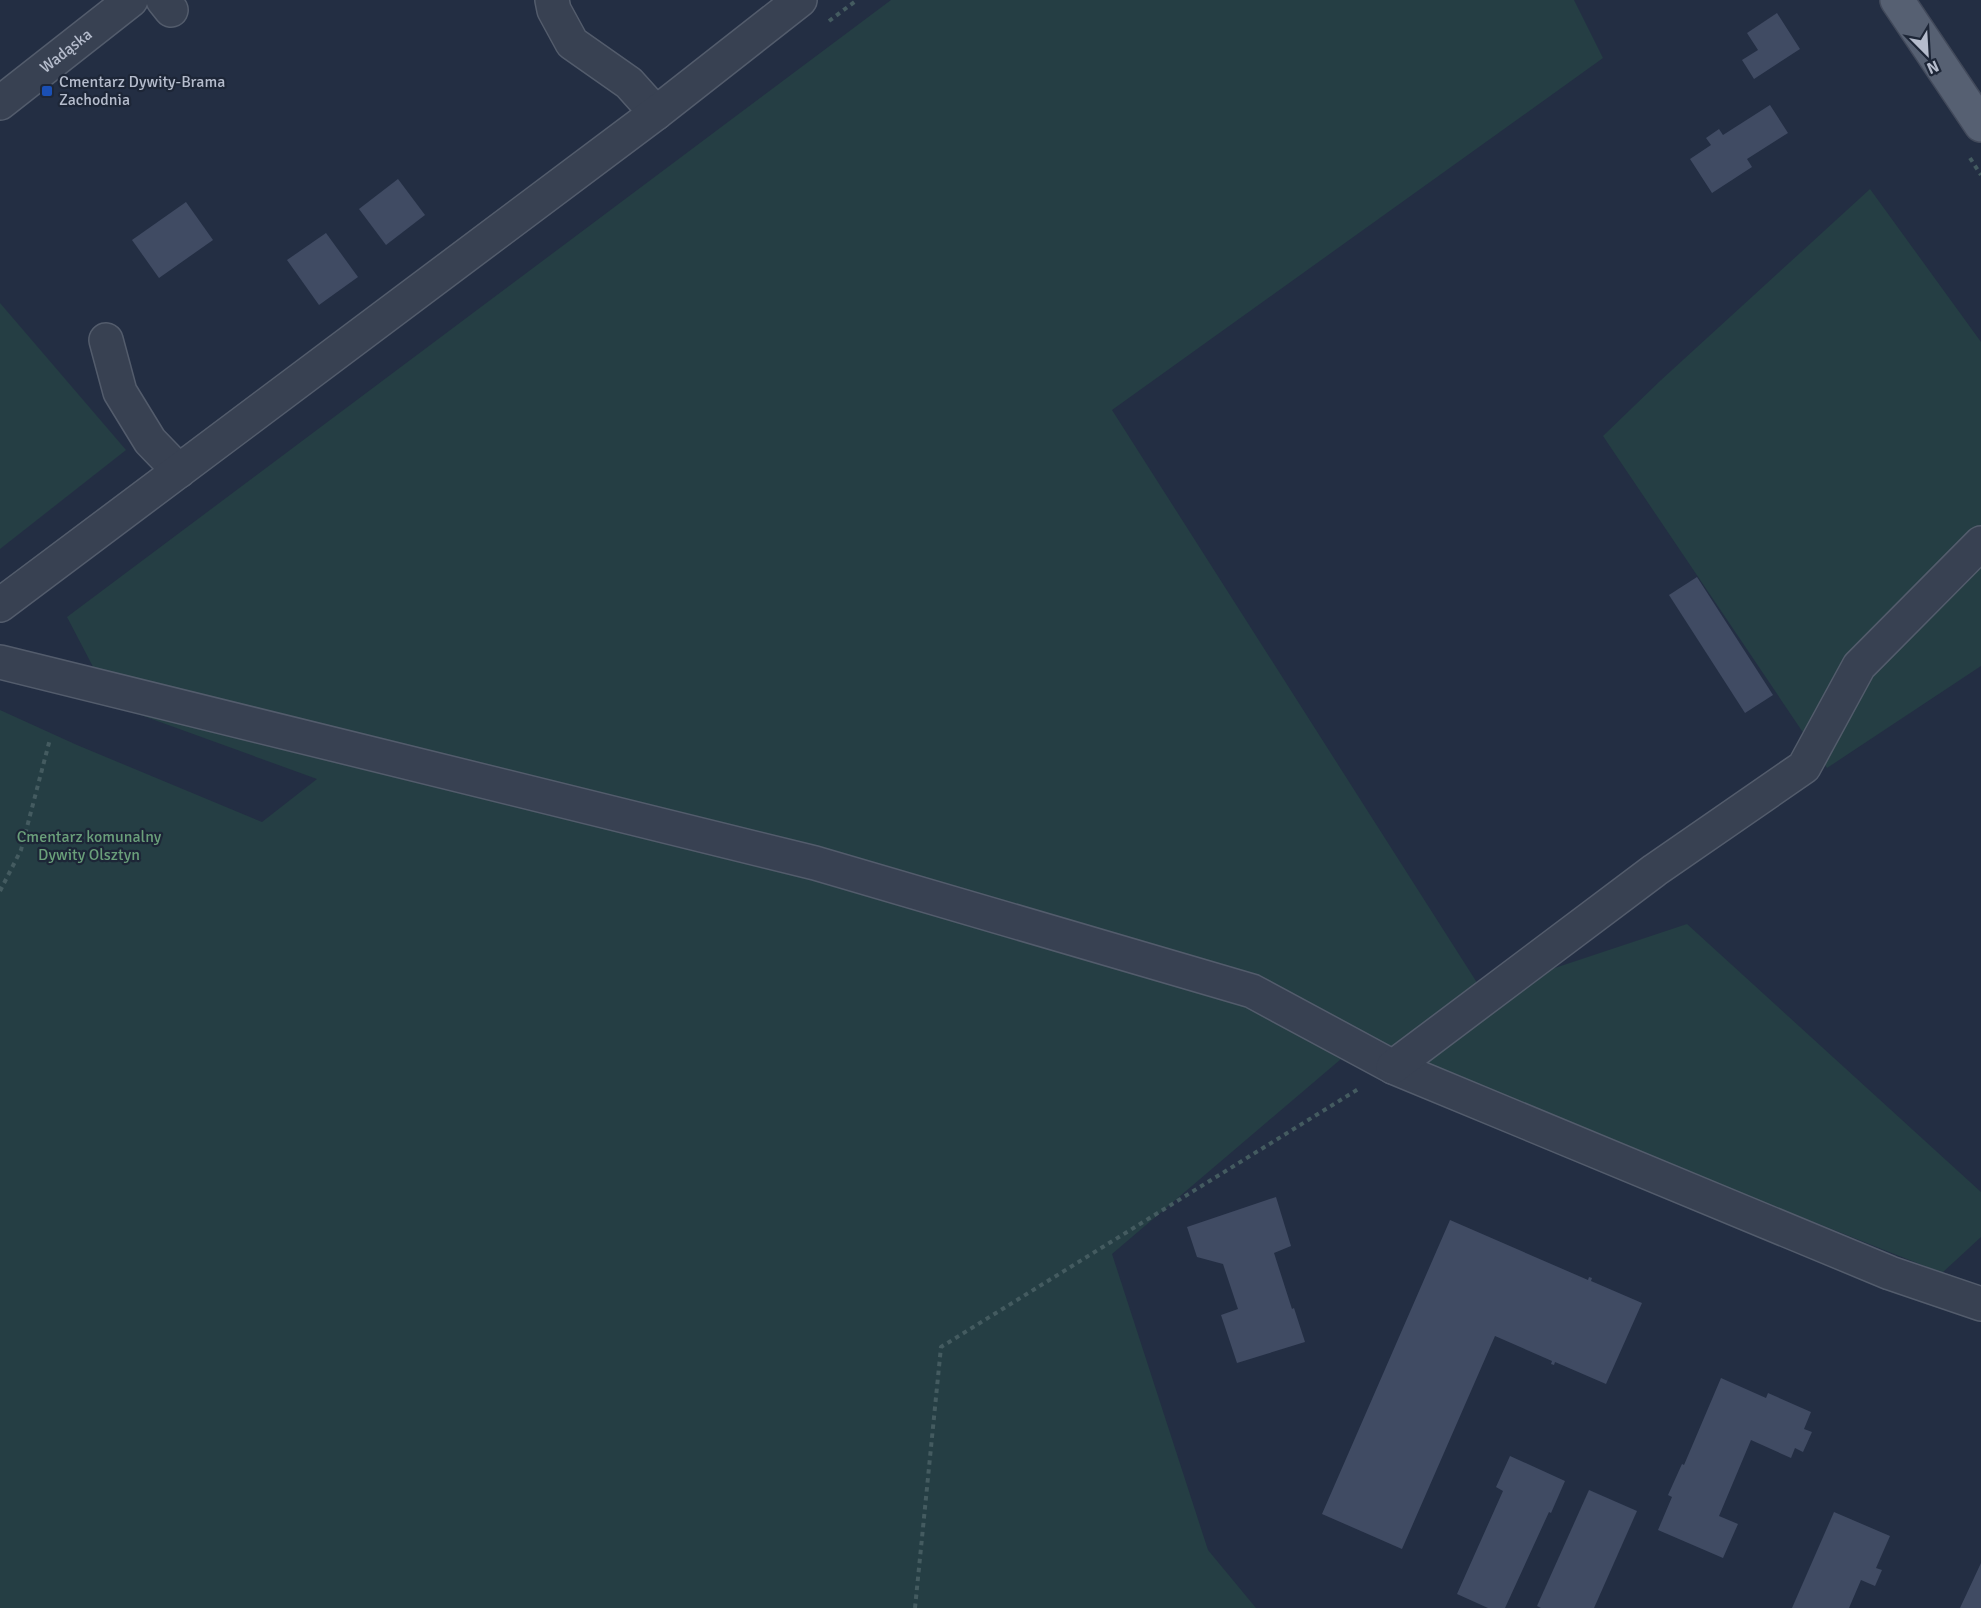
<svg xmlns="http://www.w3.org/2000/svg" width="1981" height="1608" font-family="Signika,sans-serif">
  <rect width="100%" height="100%" fill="#232e43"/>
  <g fill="#253e44">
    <polygon points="891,0 1574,0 1603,58 1112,410 1483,992 1687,924 1981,1192 1981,1237 1942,1273 1361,1042 1112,1254 1208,1550 1256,1608 0,1608 0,710 77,745 262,822 317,779 113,705 67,617"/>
    <polygon points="1870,189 1981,342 1981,666 1827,768 1603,436 1660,381"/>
    <polygon points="0,303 126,450 0,549"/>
  </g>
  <g fill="#404b63">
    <polygon points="1777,13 1800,49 1754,79 1742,60 1758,50 1747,33"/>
    <polygon points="1770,105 1788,133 1747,159 1752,167 1712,193 1690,159 1711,145 1706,138 1719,129 1723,135"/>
    <polygon points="398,179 425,215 386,245 359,209"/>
    <polygon points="186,202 213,240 159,278 132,240"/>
    <polygon points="326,233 358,277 319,305 287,260"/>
    <polygon points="1697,577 1773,695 1745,713 1669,595"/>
    <polygon points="1276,1197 1291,1246 1274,1253 1292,1309 1294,1308 1305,1342 1237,1363 1221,1315 1238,1309 1223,1264 1197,1257 1187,1227"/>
    <polygon points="1450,1220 1588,1280 1589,1277 1592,1278 1591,1281 1642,1303 1606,1384 1555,1362 1554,1365 1551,1364 1552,1361 1495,1336 1402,1549 1322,1514"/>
    <polygon points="1721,1378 1766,1398 1768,1393 1811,1412 1804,1429 1812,1432 1803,1452 1795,1448 1791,1458 1751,1440 1719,1516 1738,1524 1723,1558 1658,1530 1672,1497 1668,1495 1682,1464 1684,1465"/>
    <polygon points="1510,1456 1565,1481 1551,1513 1549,1512 1505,1608 1488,1608 1457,1594 1503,1491 1496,1487"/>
    <polygon points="1589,1490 1637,1511 1594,1608 1541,1608 1537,1606"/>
    <polygon points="1834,1512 1890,1536 1876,1568 1882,1570 1875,1586 1861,1580 1849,1608 1792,1608"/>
    <polygon points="1981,1563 1981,1608 1960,1608"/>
  </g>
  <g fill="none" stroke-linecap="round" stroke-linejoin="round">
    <g stroke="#535c6c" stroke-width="36">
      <g id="minor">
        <polyline points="163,0 171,10"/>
        <polyline points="552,0 554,10 572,43 629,83 656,113"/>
        <path id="s1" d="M0 103 131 0"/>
        <polyline points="106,340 120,392 150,441 179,471"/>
        <polyline points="0,605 656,113 800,0"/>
        <polyline points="0,662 815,863 1252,991 1393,1067 1890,1273 1981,1304"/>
        <polyline points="1393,1067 1655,870 1804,767 1859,666 1981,543"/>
      </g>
    </g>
    <g stroke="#424a5b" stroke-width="36">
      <polyline id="major" points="1897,0 1981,125"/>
    </g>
    <g stroke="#445b60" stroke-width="4" stroke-dasharray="4.5 4.5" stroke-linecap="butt">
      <polyline points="829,21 857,0"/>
      <polyline points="1970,158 1981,175"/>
      <polyline points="0,891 21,850 50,739"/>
      <polyline points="915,1608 941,1347 1360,1088"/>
    </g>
    <use href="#minor" stroke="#384152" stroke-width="33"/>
    <use href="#major" stroke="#566072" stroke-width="33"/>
  </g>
  <rect fill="#1a4fb4" stroke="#1d2637" stroke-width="2" x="41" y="85" width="12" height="12" rx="3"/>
  <g text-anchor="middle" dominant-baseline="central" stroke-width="4.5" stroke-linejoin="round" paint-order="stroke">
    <g font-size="16" fill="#b5bccc" stroke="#1d2637">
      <text stroke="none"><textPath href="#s1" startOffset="84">Wadąska</textPath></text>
    </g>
    <g font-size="16" fill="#b5bccc" stroke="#1d2637" text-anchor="start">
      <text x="59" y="82">Cmentarz Dywity-Brama<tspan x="59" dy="18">Zachodnia</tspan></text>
    </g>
    <g font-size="16" fill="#6a9f7a" stroke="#1d2637">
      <text x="89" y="837">Cmentarz komunalny<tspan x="89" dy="18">Dywity Olsztyn</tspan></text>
    </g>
  </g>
  <g transform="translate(1927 54) rotate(156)" stroke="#1d2637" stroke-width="4.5" paint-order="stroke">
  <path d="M0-4.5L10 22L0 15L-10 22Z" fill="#b5bccc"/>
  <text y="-9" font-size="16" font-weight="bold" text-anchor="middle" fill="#b5bccc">N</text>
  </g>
</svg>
